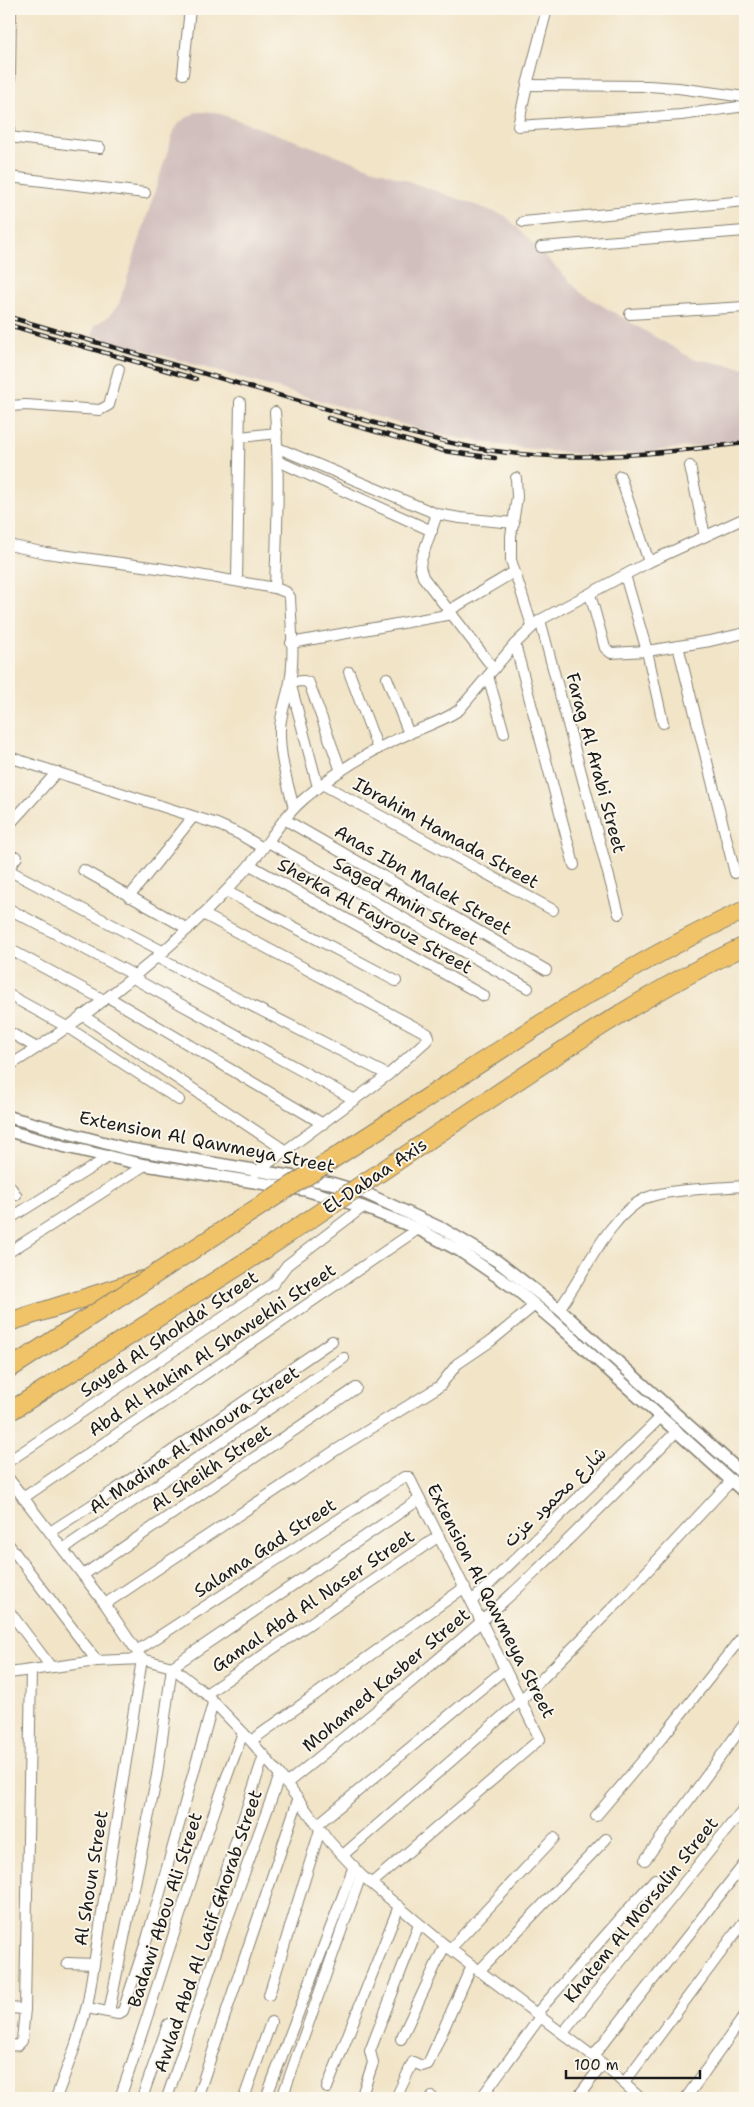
<svg xmlns="http://www.w3.org/2000/svg" width="754" height="2107" font-family="'Shantell Sans','Playpen Sans Arabic',sans-serif">
  <rect width="100%" height="100%" fill="#fbf7ec"/>
  <filter id="ink" filterUnits="userSpaceOnUse"><feTurbulence type="fractalNoise" baseFrequency=".02" numOctaves="2"/><feDisplacementMap in="SourceGraphic" scale="10" xChannelSelector="R" yChannelSelector="G"/><feConvolveMatrix kernelMatrix="1 2 1 2 8 2 1 2 1" color-interpolation-filters="sRGB"/></filter>
  <filter id="wash" filterUnits="userSpaceOnUse"><feTurbulence type="fractalNoise" baseFrequency=".0096" numOctaves="4" result="noise"/><feDisplacementMap in="SourceGraphic" scale="20" xChannelSelector="R" yChannelSelector="G"/><feGaussianBlur stdDeviation="1.12" result="paint"/><feColorMatrix in="noise" values="0 0 0 0 0 0 0 0 0 0 0 0 0 0 0 0 0 1.4 0 .05"/><feComposite in="paint" operator="in"/></filter>
  <g filter="url(#wash)">
    <rect width="100%" height="100%" fill="#f1e4c7"/>
    <polygon fill="#d1bfbd" points="196,112 215,112 506,216 581,293 691,358 745,368 745,440 637,453 586,455 497,445 436,434 92,335 95,325 108,317 119,304 174,131 180,122"/>
  </g>
  <g filter="url(#ink)">
    <g fill="none" stroke-linecap="round" stroke-linejoin="round">
      <g stroke="#868072" stroke-width="12">
        <g id="minor">
          <polyline points="547,9 527,85 518,126 681,115 745,106"/>
          <polyline points="183,74 190,9"/>
          <polyline points="527,85 648,86 678,88 745,97"/>
          <polyline points="9,137 100,148"/>
          <polyline points="9,139 11,9"/>
          <polyline points="9,177 145,193"/>
          <polyline points="523,222 745,201"/>
          <polyline points="541,247 745,231"/>
          <polyline points="630,314 745,307"/>
          <polyline points="9,406 26,405 100,410 109,405 119,369"/>
          <polyline points="240,437 277,433"/>
          <polyline points="278,448 437,514 460,518 514,523"/>
          <polyline points="278,461 432,531"/>
          <polyline points="690,466 705,536"/>
          <polyline points="620,476 649,562"/>
          <polyline points="516,478 517,497 511,536 511,560 532,626"/>
          <polyline points="437,514 421,560 420,567 423,577 494,669"/>
          <path d="M9 545 46 553 158 568 275 588 286 592 290 597C291 624 295 655 290 682 287 697 281 712 280 728 279 755 287 782 294 808"/>
          <polyline points="625,575 647,651 663,723"/>
          <polyline points="237,581 240,402"/>
          <path d="M275 588C277 529 280 470 275 412"/>
          <polyline points="590,594 605,648 611,653 647,651 710,641 745,633"/>
          <polyline points="450,610 514,572"/>
          <polyline points="540,620 619,914"/>
          <polyline points="291,643 452,614"/>
          <polyline points="515,644 574,865"/>
          <polyline points="678,646 735,873"/>
          <polyline points="349,672 378,749"/>
          <polyline points="488,676 504,733"/>
          <polyline points="387,678 409,734"/>
          <polyline points="9,757 217,824 239,834 263,848"/>
          <polyline points="322,784 553,910"/>
          <polyline points="318,787 290,682 304,681 309,683 341,771"/>
          <polyline points="284,819 546,970"/>
          <polyline points="9,825 57,772"/>
          <polyline points="268,842 528,988"/>
          <polyline points="17,857 10,866 12,872 164,952"/>
          <polyline points="250,865 484,996"/>
          <polyline points="83,870 188,929"/>
          <polyline points="226,891 396,981"/>
          <polyline points="129,897 193,817"/>
          <polyline points="9,909 136,976"/>
          <polyline points="203,914 428,1034 429,1037 426,1041 388,1075 255,1173"/>
          <polyline points="9,949 104,1000"/>
          <polyline points="158,958 388,1075"/>
          <polyline points="133,978 355,1100"/>
          <polyline points="9,995 67,1027 179,1100"/>
          <polyline points="108,997 323,1124"/>
          <polyline points="82,1015 286,1151"/>
          <polyline points="9,1032 37,1048"/>
          <path d="M9 1066C89 1016 162 958 227 890 240 876 253 862 264 847 277 829 288 812 305 798 335 772 372 750 408 734 426 726 443 721 459 710L515 644 540 620 649 562 745 518"/>
          <polyline points="9,1185 16,1195"/>
          <polyline points="9,1219 110,1156"/>
          <polyline points="9,1252 145,1165"/>
          <path d="M559 1309C584 1276 608 1215 646 1198 667 1189 721 1188 745 1186"/>
          <polyline points="9,1461 273,1284 287,1265 363,1207"/>
          <polyline points="9,1479 105,1604 142,1659 88,2002 76,2044 56,2098"/>
          <polyline points="23,1498 418,1229"/>
          <polyline points="50,1532 115,1490 332,1341"/>
          <polyline points="9,1545 97,1661"/>
          <polyline points="63,1549 344,1358"/>
          <polyline points="83,1575 356,1388"/>
          <polyline points="472,1601 661,1417"/>
          <polyline points="105,1604 336,1450 440,1386 457,1364 491,1341 535,1305"/>
          <polyline points="9,1611 51,1667"/>
          <polyline points="138,1650 404,1477 409,1477 540,1739 372,1883"/>
          <polyline points="9,1673 97,1661 142,1659 172,1667 206,1694 251,1741 280,1775 330,1842 361,1875 445,1945 603,2064 640,2098"/>
          <polyline points="206,1694 439,1536"/>
          <polyline points="251,1741 465,1587"/>
          <path d="M286 1784C369 1717 454 1649 532 1575 581 1528 629 1479 677 1431"/>
          <polyline points="596,1816 665,1734 745,1633"/>
          <polyline points="317,1825 505,1669"/>
          <polyline points="343,1855 521,1700 624,1596 732,1480"/>
          <polyline points="645,1860 745,1723"/>
          <polyline points="211,1918 264,1755"/>
          <polyline points="450,1949 554,1838"/>
          <polyline points="67,1963 94,1964"/>
          <polyline points="479,1971 606,1839"/>
          <polyline points="269,1995 320,1830"/>
          <polyline points="9,2008 25,2009"/>
          <polyline points="87,2008 118,2014 123,2011 147,1939 213,1703"/>
          <polyline points="109,2012 157,1775 172,1667 420,1499"/>
          <polyline points="537,2013 655,1879"/>
          <polyline points="563,2033 745,1807"/>
          <polyline points="401,2039 445,1945"/>
          <polyline points="9,2046 18,2045 22,2041 25,2009 31,1670"/>
          <polyline points="593,2056 745,1863"/>
          <polyline points="624,2083 745,1920"/>
          <polyline points="327,2088 399,1906"/>
          <path d="M120 2098C162 1977 197 1853 243 1733"/>
          <polyline points="142,2098 168,2024"/>
          <polyline points="167,2098 222,1934 280,1775"/>
          <polyline points="197,2098 298,1800"/>
          <polyline points="244,2098 271,2022"/>
          <polyline points="266,2098 354,1866"/>
          <polyline points="282,2098 361,1875"/>
          <polyline points="361,2098 373,2063 370,2051 419,1924"/>
          <polyline points="396,2098 413,2062 422,2066 428,2064 472,1965"/>
          <polyline points="432,2098 432,2097"/>
          <polyline points="481,2098 541,2016"/>
          <polyline points="577,2098 603,2064"/>
          <polyline points="686,2098 745,2015"/>
        </g>
      </g>
      <g stroke="#868072" stroke-width="14">
        <g id="tertiary">
          <polyline points="9,1117 124,1148 331,1183 365,1193 443,1229 497,1261 559,1309 745,1476"/>
          <polyline points="9,1131 62,1146 145,1165 305,1190 363,1207 418,1229 460,1251 517,1290 556,1323 745,1493"/>
        </g>
      </g>
      <g stroke="#868072" stroke-width="20">
        <g id="motorway">
          <path d="M416 1105C523 1035 629 963 745 910"/>
          <path d="M439 1133C539 1067 636 997 745 946"/>
          <polyline points="9,1322 142,1280"/>
        </g>
      </g>
      <use href="#minor" stroke="#fff" stroke-width="10"/>
      <use href="#tertiary" stroke="#fff" stroke-width="11"/>
      <use href="#motorway" stroke="#f0c369" stroke-width="18"/>
      <g stroke="#1c1c1c" stroke-width="4.5">
        <g id="rail">
          <path d="M9 317 399 430C431 438 463 447 495 451 579 463 662 453 745 443"/>
          <polyline points="9,325 196,379"/>
          <polyline points="328,418 444,451 495,458"/>
        </g>
      </g>
      <use href="#rail" stroke="#fbf7ec" stroke-width="2.5" stroke-dasharray="8" stroke-linecap="butt"/>
      <g stroke="#868072" stroke-width="20" stroke-linecap="butt">
        <g id="motorway-bridge">
          <polyline points="9,1369 416,1105"/>
          <polyline points="9,1412 264,1250 439,1133"/>
        </g>
      </g>
      <use href="#motorway-bridge" stroke="#f0c369" stroke-width="18"/>
    </g>
  </g>
  <g text-anchor="middle" dominant-baseline="central" stroke-width="4" stroke-linejoin="round" paint-order="stroke">
    <g font-size="18" fill="#1c1c1c" stroke="#fbf7ec">
      <text transform="translate(596 763) rotate(75)">Farag Al Arabi Street</text>
      <text transform="translate(446 833) rotate(29)">Ibrahim Hamada Street</text>
      <text transform="translate(423 880) rotate(30)">Anas Ibn Malek Street</text>
      <text transform="translate(406 901) rotate(29)">Saged Amin Street</text>
      <text transform="translate(375 916) rotate(29)">Sherka Al Fayrouz Street</text>
      <text transform="translate(207 1142) rotate(11)">Extension Al Qawmeya Street</text>
      <text transform="translate(375 1176) rotate(-34)">El-Dabaa Axis</text>
      <text transform="translate(169 1334) rotate(-34)">Sayed Al Shohda' Street</text>
      <text transform="translate(212 1350) rotate(-34)">Abd Al Hakim Al Shawekhi Street</text>
      <text transform="translate(194 1440) rotate(-34)">Al Madina Al Mnoura Street</text>
      <text transform="translate(211 1468) rotate(-34)">Al Sheikh Street</text>
      <text transform="translate(555 1497) rotate(-44)">شارع محمود عزت</text>
      <text transform="translate(265 1548) rotate(-33)">Salama Gad Street</text>
      <text transform="translate(313 1601) rotate(-34)">Gamal Abd Al Naser Street</text>
      <text transform="translate(491 1601) rotate(63)">Extension Al Qawmeya Street</text>
      <text transform="translate(386 1680) rotate(-40)">Mohamed Kasber Street</text>
      <text transform="translate(91 1878) rotate(-81)">Al Shoun Street</text>
      <text transform="translate(165 1910) rotate(-72)">Badawi Abou Ali Street</text>
      <text transform="translate(641 1910) rotate(-51)">Khatem Al Morsalin Street</text>
      <text transform="translate(208 1931) rotate(-71)">Awlad Abd Al Latif Ghorab Street</text>
    </g>
  </g>
  <rect width="754" height="2107" fill="none" stroke="#fbf7ec" stroke-width="30"/>
  <path d="M566 2070v8h134v-8" fill="none" stroke="#1c1c1c" stroke-width="2.5"/>
  <text x="574" y="2070" font-size="15" fill="#1c1c1c" stroke="#fbf7ec" stroke-width="4" paint-order="stroke">100 m</text>
</svg>
